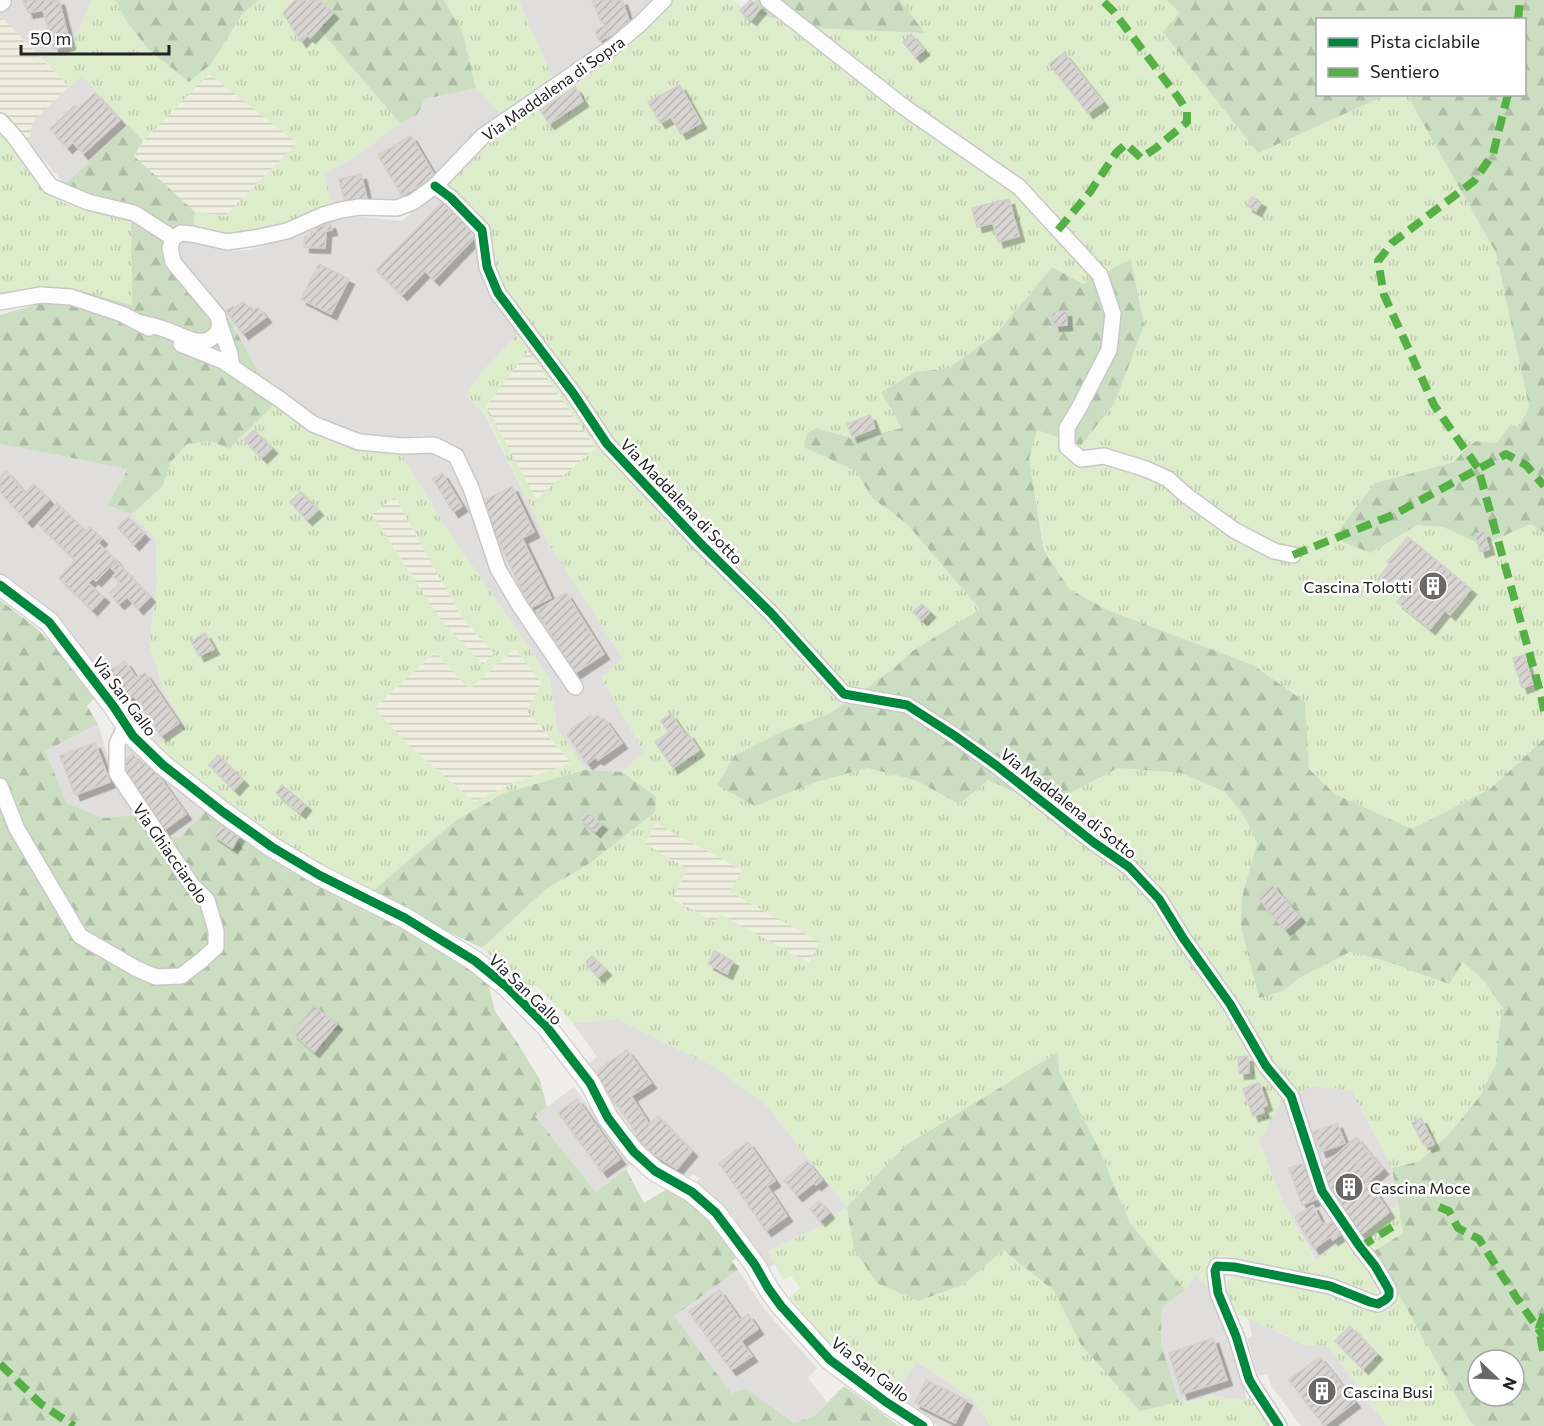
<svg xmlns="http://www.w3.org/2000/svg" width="1544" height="1426" font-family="Commissioner,sans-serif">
  <defs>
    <pattern id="farmland-rules" width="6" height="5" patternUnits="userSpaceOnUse" patternTransform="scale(1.5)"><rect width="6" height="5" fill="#efefdf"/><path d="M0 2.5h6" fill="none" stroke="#cdcdbf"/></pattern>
    <pattern id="grass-tufts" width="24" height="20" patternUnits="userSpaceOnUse" patternTransform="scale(1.5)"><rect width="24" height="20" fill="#ddeccb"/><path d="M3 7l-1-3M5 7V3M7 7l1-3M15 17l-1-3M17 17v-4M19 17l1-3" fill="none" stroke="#bdcaae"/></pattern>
    <pattern id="forest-firs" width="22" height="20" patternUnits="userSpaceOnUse" patternTransform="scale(1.5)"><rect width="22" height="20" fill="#cbdec1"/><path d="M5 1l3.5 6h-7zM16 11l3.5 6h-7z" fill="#aebea6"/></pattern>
    <pattern id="building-hatch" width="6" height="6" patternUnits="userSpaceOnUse" patternTransform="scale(1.5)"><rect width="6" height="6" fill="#d7d4d2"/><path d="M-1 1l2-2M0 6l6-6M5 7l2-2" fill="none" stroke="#b8b6b4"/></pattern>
    <filter id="shadow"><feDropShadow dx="5.5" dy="5.5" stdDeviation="0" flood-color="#0004"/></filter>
  </defs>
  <rect width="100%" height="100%" fill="#f0eeeb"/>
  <g fill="#dfdedc">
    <polygon points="0,0 92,0 69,53 43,59 0,16"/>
    <polygon points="518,0 656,0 615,36 553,79"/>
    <polygon points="82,75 128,125 65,184 29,144 32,122"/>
    <polygon points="476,88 500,113 431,181 400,201 334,208 324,175 363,151 400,123 417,115 425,99"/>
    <polygon points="436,192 476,231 479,239 478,257 490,293 520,332 483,371 465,395 484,413 549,544 623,658 601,677 644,752 622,772 585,770 557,728 550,679 447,529 401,454 414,453 427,450 424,435 390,440 362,436 315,415 260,374 222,307 178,256 177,247 182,239 192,240 225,251 251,250 293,235 324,221 346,215 402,221"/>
    <polygon points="0,444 128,469 107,505 132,514 156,539 157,583 149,644 163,689 185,725 153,747 0,576"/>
    <polygon points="98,724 114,777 137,815 103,818 67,803 45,751"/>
    <polygon points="125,746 139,750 208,809 179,838 164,835 120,756"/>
    <polygon points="618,1019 713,1066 767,1106 847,1207 814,1229 768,1251 775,1264 767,1269 732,1215 712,1196 695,1183 700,1178 693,1174 688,1179 653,1161 637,1146 585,1066 597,1057 573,1023"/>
    <polygon points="1313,1086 1352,1090 1392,1168 1398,1205 1358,1237 1327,1192 1295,1094"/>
    <polygon points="574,1087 633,1163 596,1192 535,1116"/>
    <polygon points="1288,1098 1349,1237 1316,1260 1283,1203 1259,1141 1282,1100"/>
    <polygon points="738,1270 765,1310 817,1368 808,1378 827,1402 814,1416 794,1423 746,1388 731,1393 673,1316"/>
    <polygon points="1196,1274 1216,1297 1244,1377 1246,1399 1229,1399 1206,1394 1204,1399 1179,1402 1161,1344 1162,1307 1185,1290"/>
    <polygon points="1248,1318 1304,1345 1327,1345 1387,1426 1301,1426 1272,1387 1267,1374 1258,1376 1247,1338 1252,1336"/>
    <polygon points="916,1361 973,1399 990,1426 937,1426 892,1397"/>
  </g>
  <g fill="url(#farmland-rules)">
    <polygon points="0,16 69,87 32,122 29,144 0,113"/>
    <polygon points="209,73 298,143 225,216 195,212 134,156 143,141"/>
    <polygon points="528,350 596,448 535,500 486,406"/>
    <polygon points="395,497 461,616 495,654 483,665 440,619 371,513"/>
    <polygon points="515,649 542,683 527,711 571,763 513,783 475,802 408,745 374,708 436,652 469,689"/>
    <polygon points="656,823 742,870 731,892 821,942 809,964 720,915 716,923 672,898 645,844"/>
  </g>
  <g fill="url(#grass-tufts)" fill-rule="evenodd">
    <polygon points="92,0 115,0 127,22 211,64 243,13 259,0 294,0 400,123 363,151 324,175 334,208 287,228 238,235 216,233 193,225 195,212 225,216 297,143 209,74 143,141 82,76 69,87 43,59 69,53"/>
    <polygon points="444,0 518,0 553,79 500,113 476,88 462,31"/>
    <path d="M672 0H733L747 11 812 28 925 33 900 0H1166L1181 11 1164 31 1258 152 1386 95H1407L1496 253 1529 407 1519 428 1511 424 1495 443 1476 441 1465 449 1454 462 1375 483 1371 553 1417 525 1443 527 1483 544 1530 524 1544 532V739L1490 789 1412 829 1335 794 1309 769 1305 703 1253 665 1110 611 1069 589 1045 550 1029 459 1037 430 1144 325 1131 259 1083 284 1052 267 997 333 949 368 915 372 881 392 903 428 855 439 816 428 804 447 856 471 872 498 906 523 980 609 911 652 894 668 846 703 828 714 783 731 735 755 816 782 868 768 915 780 959 804 988 780 1046 806 1118 768 1181 773 1225 792 1243 814 1257 843 1242 897 1283 991 1299 978 1350 952 1386 961 1462 962 1485 982 1503 1008 1499 1030 1496 1064 1480 1096 1449 1134 1420 1161 1392 1168 1351 1090 1313 1086 1282 1100 1259 1141 1283 1203 1315 1260 1349 1237 1377 1283V1293L1366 1295 1328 1280 1221 1255 1211 1263 1216 1297 1196 1274 1185 1290 1130 1223 1099 1149 1059 1071 1057 1052 964 1284 1002 1250 1054 1291 1081 1345 1179 1402 1204 1399 1205 1394 1229 1399H1251L1270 1426H990L973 1399 917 1361 892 1397 829 1343 789 1297 800 1288 791 1276 783 1280 768 1251 814 1229 847 1207 767 1106 713 1066 618 1019 573 1023 538 987 523 985 482 948 545 890 590 863 656 797 622 772 644 752 601 677 623 658 549 544 485 413 465 395 483 371 520 332 605 452 649 502 842 692 658 492 612 437 499 281 483 221 447 184 509 124 580 81 625 48ZM528 351 596 448 536 499 486 406ZM656 823 742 870 730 892 820 942 809 963 720 914 715 922 672 899 688 869 645 844Z"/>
    <polygon points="0,132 41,188 64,203 131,220 132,305 74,289 41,288 0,292"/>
    <path d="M275 403 346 444 383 453 401 454 447 529 550 679 557 728 585 770 504 793 455 821 369 894 287 854 153 747 184 725 163 689 149 644 157 583 156 539 132 514 163 486 170 463 187 444 211 441ZM395 497 461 616 494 653 483 665 440 619 372 514ZM515 649 542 683 527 711 571 763 513 783 475 802 408 745 374 708 435 652 469 689Z"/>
    <polygon points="1398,1205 1403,1233 1371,1253 1358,1237"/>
    <path d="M1233 1276 1322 1291 1372 1311H1389L1398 1293 1470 1420 1475 1426H1387L1327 1345H1304L1279 1332 1237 1314C1232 1303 1219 1285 1233 1276Z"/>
  </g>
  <g fill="url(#forest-firs)" fill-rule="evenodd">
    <polygon points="115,0 259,0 243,13 211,64 189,82 148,49 127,22"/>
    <polygon points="294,0 444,0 462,31 476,88 425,99 417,115 400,123"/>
    <polygon points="755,0 900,0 925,33 812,28 746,11"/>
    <polygon points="1166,0 1544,0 1544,532 1530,524 1483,545 1443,527 1417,525 1371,553 1333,538 1375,483 1454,462 1465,449 1476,441 1496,443 1511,424 1519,428 1529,407 1496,253 1407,95 1524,94 1524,20 1318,20 1318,94 1386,95 1258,153 1163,32 1180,12"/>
    <polygon points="128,125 143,141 134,156 195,212 192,240 182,240 177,247 178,256 222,307 260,374 271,382 262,394 275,403 229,449 211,441 187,444 170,463 163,486 132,514 107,505 128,469 0,444 0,315 41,303 70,305 74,289 132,305 131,220 77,191 65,184"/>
    <path d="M1131 259 1144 325 1114 404 1081 445 1037 430 1029 459 1044 550 1069 589 1110 611 1253 665 1305 702 1309 769 1335 794 1412 829 1490 789 1544 739V1426H1475L1470 1421 1398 1293 1371 1253 1403 1233 1392 1168 1420 1161 1449 1134 1480 1096 1496 1064 1499 1030 1503 1008 1485 982 1463 962 1449 984 1386 961 1350 952 1299 978 1283 991 1259 998 1241 926 1242 897 1257 843 1243 814 1225 792 1181 773 1118 768 1046 806 988 780 959 804 915 780 868 768 816 782 755 806 717 785 735 755 783 731 828 714 846 703 894 668 911 652 980 609 906 523 872 498 856 471 804 447 807 434 816 428 855 439 902 428 881 392 915 372 949 368 997 333 1052 267 1083 284ZM1478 1360H1514V1396H1478Z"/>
    <polygon points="0,600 34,626 81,672 94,698 87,706 98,724 45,751 67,803 103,818 137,815 158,833 179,838 208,809 365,902 487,979 495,1011 517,1042 540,1080 547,1107 535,1116 596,1192 626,1169 644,1203 667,1189 687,1198 707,1215 739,1256 732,1261 738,1270 674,1316 731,1393 746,1388 794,1423 814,1416 844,1386 899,1426 0,1426"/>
    <polygon points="585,770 622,772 656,797 655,812 590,863 545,890 482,948 369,894 455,821 504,793"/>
    <polygon points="1058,1052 1059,1071 1099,1149 1130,1223 1185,1290 1162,1307 1161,1344 1179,1402 1140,1411 1081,1345 1054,1291 1003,1250 964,1284 919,1301 877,1283 854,1249 847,1207 905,1146"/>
  </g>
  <g fill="url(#building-hatch)" stroke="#d3d0cc" stroke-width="1.5" filter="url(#shadow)">
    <polygon points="23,0 59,0 70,44 54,49 43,10 28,13"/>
    <polygon points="295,0 319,0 333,13 310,38 307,35 301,42 283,13"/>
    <polygon points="592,0 622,0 629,21 612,35 599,41 595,31 606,25 604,21 601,23"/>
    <polygon points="750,0 761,8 751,20 740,11"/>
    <polygon points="911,34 924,50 915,57 903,42"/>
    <polygon points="1064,53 1103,102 1088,113 1049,64"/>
    <polygon points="680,85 701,123 681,134 671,117 660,123 648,102"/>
    <polygon points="575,87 583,101 549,124 540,110"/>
    <polygon points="95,93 120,120 83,154 73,142 67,148 50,129 75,105 78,108"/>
    <polygon points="411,136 435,176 402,196 378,155"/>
    <polygon points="361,174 367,199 345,204 339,179"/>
    <polygon points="1252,197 1261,202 1256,211 1247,206"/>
    <polygon points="1009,199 1019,236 998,242 993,223 977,227 972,208"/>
    <polygon points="442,202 476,236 434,280 425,271 402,295 376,270"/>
    <polygon points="330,223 332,230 326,231 325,248 304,247 305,237 311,237 311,232 317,232 316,228"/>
    <polygon points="319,264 349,279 331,314 301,299"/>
    <polygon points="244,302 252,312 258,307 266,317 243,334 226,311 233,306 234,308"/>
    <polygon points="1066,311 1067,325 1054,326 1052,313"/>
    <polygon points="870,415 875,428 852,437 847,424"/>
    <polygon points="254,430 272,448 262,458 244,440"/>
    <polygon points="6,471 25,493 34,484 49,500 27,522 0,492 0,477"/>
    <polygon points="442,473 462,506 453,512 433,479"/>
    <polygon points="512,486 534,532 522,538 551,598 530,608 480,502"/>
    <polygon points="301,492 318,510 307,520 290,502"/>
    <polygon points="57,503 86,531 90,527 102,539 98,543 116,560 96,581 93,578 88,583 104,597 92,610 59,578 75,560 38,524"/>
    <polygon points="128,517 144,534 134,545 117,527"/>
    <polygon points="1484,532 1489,549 1480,552 1475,534"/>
    <polygon points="1408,537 1471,589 1450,615 1445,610 1430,629 1397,602 1406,590 1397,583 1392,588 1379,577 1390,564 1387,562"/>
    <polygon points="117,562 150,597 138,609 127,597 119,604 109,593 120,583 113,576 116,573 111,568"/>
    <polygon points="566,593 604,654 575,673 536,611"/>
    <polygon points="922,604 930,612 922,620 913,612"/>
    <polygon points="205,633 214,649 199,656 191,641"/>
    <polygon points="1524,655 1533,684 1522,688 1513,658"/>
    <polygon points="125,661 136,678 145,673 179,723 161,736 134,696 129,699 110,671"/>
    <polygon points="671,714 685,735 688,733 699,750 673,768 655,742 669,732 661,721"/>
    <polygon points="591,715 593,719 598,715 601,720 604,718 622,743 598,760 596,757 587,764 567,735 572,731 571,729"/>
    <polygon points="95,743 110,782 75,795 60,756"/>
    <polygon points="133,754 142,765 148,761 186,814 164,830 122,770 124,761"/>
    <polygon points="218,755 243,780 234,790 209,765"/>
    <polygon points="282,785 306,805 300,813 276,793"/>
    <polygon points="585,811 602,824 595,832 579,818"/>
    <polygon points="220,824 239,836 232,848 213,835"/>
    <polygon points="1272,885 1300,917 1285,930 1257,897"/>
    <polygon points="715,951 733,961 727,974 708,964"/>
    <polygon points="592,956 606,970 598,977 587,965 588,964 586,962"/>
    <polygon points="314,1006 337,1024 314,1052 292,1033"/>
    <polygon points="627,1050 651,1083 631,1096 649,1124 658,1116 692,1151 677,1169 650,1152 635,1137 637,1135 618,1105 617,1106 594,1073"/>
    <polygon points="1248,1056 1249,1073 1239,1074 1238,1057"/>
    <polygon points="1259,1082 1267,1105 1262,1107 1264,1112 1253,1116 1243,1089"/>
    <polygon points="577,1099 620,1159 602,1172 558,1113"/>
    <polygon points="1421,1118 1434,1144 1427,1147 1425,1143 1423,1144 1412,1123"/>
    <polygon points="1337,1123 1345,1143 1321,1152 1313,1132"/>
    <polygon points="1356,1137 1369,1153 1357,1164 1389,1212 1358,1237 1327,1192 1319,1170"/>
    <polygon points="748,1142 775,1181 767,1186 787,1216 766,1231 719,1163"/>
    <polygon points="1369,1153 1383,1169 1368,1182 1357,1164"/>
    <polygon points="807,1161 822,1180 816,1185 814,1183 797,1196 784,1180"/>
    <polygon points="1301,1164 1311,1166 1322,1197 1302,1205 1289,1168"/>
    <polygon points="819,1201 829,1213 820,1221 810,1209"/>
    <polygon points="1313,1205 1321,1222 1327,1225 1337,1218 1345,1231 1333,1240 1330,1237 1314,1249 1295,1217"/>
    <polygon points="719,1290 740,1320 748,1314 758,1329 741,1341 752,1356 731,1370 689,1312"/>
    <polygon points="1350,1326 1377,1354 1363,1369 1335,1341"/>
    <polygon points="1213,1338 1227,1380 1182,1394 1169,1353"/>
    <polygon points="1320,1357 1355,1402 1324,1426 1289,1380"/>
    <polygon points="926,1380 967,1400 955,1423 915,1403"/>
  </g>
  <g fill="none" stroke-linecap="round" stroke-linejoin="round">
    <g stroke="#c9c8c7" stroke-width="18">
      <g id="minor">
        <polyline points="768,0 904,107 1019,187 1100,275 1113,314 1109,350 1079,408 1067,428 1067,447 1081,459 1104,456 1146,469 1168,479 1187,496 1234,530 1274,551 1293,555"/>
        <polyline points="0,4 3,2"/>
        <polyline points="0,121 14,136 50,186 88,202 134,213 173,238"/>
        <polyline points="435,186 451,198 482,230 487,267 498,293 573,393 607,444 701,544 771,613 844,694 907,705 955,736 997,766 1093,842 1129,867 1159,899 1183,938 1230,1004 1266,1066 1291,1096 1322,1191 1360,1247 1375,1266 1389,1290 1389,1296 1385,1300 1378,1304 1370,1302 1330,1286 1234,1267 1217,1266 1215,1271 1218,1293 1236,1336 1249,1379 1253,1386 1279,1426"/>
        <polyline points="0,302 41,295 71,297 122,314 149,328"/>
        <path d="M141 323C148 325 156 326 164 329 178 333 200 349 213 337 221 331 220 324 218 316L173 262 170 248 173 238 181 233 192 234 227 242 255 238 287 231 323 215 341 210 359 207 397 208 413 202 435 186 483 136 614 46 642 22 664 0"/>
        <polyline points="220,325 230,354 232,367"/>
        <polyline points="181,344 223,361 278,398 313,424 359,442 403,446 434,445 456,456 471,488 498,569 520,606 575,687"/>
        <polyline points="0,786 17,829 80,936 137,969 156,977 181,976 202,960 216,947 216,931 207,900 191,884 117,773 117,744 126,725"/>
      </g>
    </g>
    <g stroke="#c9c8c7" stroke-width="22">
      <polyline id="tertiary" points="0,585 49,622 114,707 133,736 163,765 223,812 272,847 319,875 405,918 475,961 507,987 546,1026 590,1083 608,1118 634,1152 655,1171 692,1192 716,1213 755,1265 768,1288 781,1306 830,1360 886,1402 923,1426"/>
    </g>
    <use href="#minor" stroke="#fdfcfc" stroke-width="15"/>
    <use href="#tertiary" stroke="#fdfcfc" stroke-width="20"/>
    <g stroke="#55b145" stroke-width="8" stroke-dasharray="15 8" stroke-linecap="butt">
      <polyline points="1518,20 1520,0"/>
      <polyline points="1508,94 1493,154 1474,181 1392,243 1378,261 1384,295 1434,405 1478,468 1541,695 1544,711"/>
      <polyline points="1058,230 1090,192 1116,153 1126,144 1141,158 1156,148 1187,122 1187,112 1180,100 1114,12 1102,0"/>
      <polyline points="1293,555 1393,515 1506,454 1526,465 1544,486"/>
      <polyline points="1439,1207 1449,1211 1458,1228 1479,1239 1516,1297 1544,1337"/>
      <polyline points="1360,1247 1397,1224"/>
      <polyline points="1544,1314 1539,1328 1544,1356"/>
      <polyline points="0,1364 41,1404 74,1426"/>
    </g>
    <g stroke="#fff" stroke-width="13">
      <g id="cycleway">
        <polyline points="435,186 451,198 482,230 487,267 498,293 573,393 607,444 701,544 771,613 844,694 907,705 955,736 997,766 1093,842 1129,867 1159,899 1183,938 1230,1004 1266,1066 1291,1096 1322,1191 1360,1247 1375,1266 1389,1290 1389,1296 1385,1300 1378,1304 1370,1302 1330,1286 1234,1267 1217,1266 1215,1271 1218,1293 1236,1336 1249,1379 1253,1386 1279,1426"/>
        <polyline points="0,585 49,622 114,707 133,736 163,765 223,812 272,847 319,875 405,918 475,961 507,987 546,1026 590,1083 608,1118 634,1152 655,1171 692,1192 716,1213 755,1265 768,1288 781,1306 830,1360 886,1402 923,1426"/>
      </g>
    </g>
    <use href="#cycleway" stroke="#00873e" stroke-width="9"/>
  </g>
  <defs>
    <g id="building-disc" transform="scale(1.5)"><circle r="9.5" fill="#6a6968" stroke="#fff"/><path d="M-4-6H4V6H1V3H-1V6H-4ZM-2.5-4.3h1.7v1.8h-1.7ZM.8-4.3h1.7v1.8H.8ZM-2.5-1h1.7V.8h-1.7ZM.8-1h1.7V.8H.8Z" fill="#fff"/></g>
  </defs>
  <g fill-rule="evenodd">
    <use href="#building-disc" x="1433" y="586"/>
    <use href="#building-disc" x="1349" y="1187"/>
    <use href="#building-disc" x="1322" y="1391"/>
  </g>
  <g text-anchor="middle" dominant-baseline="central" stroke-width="5" stroke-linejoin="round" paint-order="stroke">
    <g font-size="16" fill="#222" stroke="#fff">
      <text transform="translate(553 88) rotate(-35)">Via Maddalena di Sopra</text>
      <text transform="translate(682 501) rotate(46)">Via Maddalena di Sotto</text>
      <text transform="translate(125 696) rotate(53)">Via San Gallo</text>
      <text transform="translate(1069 803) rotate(38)">Via Maddalena di Sotto</text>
      <text transform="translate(171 853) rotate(55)">Via Ghiacciarolo</text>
      <text transform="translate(526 989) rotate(44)">Via San Gallo</text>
      <text transform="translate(871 1369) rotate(38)">Via San Gallo</text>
    </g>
    <g font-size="16" fill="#222" stroke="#fff" text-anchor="start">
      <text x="1412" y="586" text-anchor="end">Cascina Tolotti</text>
      <text x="1370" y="1187">Cascina Moce</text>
      <text x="1343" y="1391">Cascina Busi</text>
    </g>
  </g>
  <rect x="1316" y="18" width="210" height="78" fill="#ffffff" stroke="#a7a7a7" stroke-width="1.5"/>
  <rect x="1328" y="38" width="30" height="9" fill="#00873e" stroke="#a7a7a7" stroke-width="1.5"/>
  <text x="1370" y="48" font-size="18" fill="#222222">Pista ciclabile</text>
  <rect x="1328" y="68" width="30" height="9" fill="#55b145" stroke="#a7a7a7" stroke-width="1.5"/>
  <text x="1370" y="78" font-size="18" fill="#222222">Sentiero</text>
  <g transform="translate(1496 1378) rotate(113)"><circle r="28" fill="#ffffff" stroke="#a7a7a7" stroke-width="1.5"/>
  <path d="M0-4.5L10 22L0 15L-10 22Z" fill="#6a6968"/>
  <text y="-9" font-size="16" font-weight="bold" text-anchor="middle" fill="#222222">N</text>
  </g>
  <path d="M21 45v9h148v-9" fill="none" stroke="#222222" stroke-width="3"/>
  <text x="30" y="45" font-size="18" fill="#222222" stroke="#ffffff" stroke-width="4.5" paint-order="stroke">50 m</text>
</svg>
